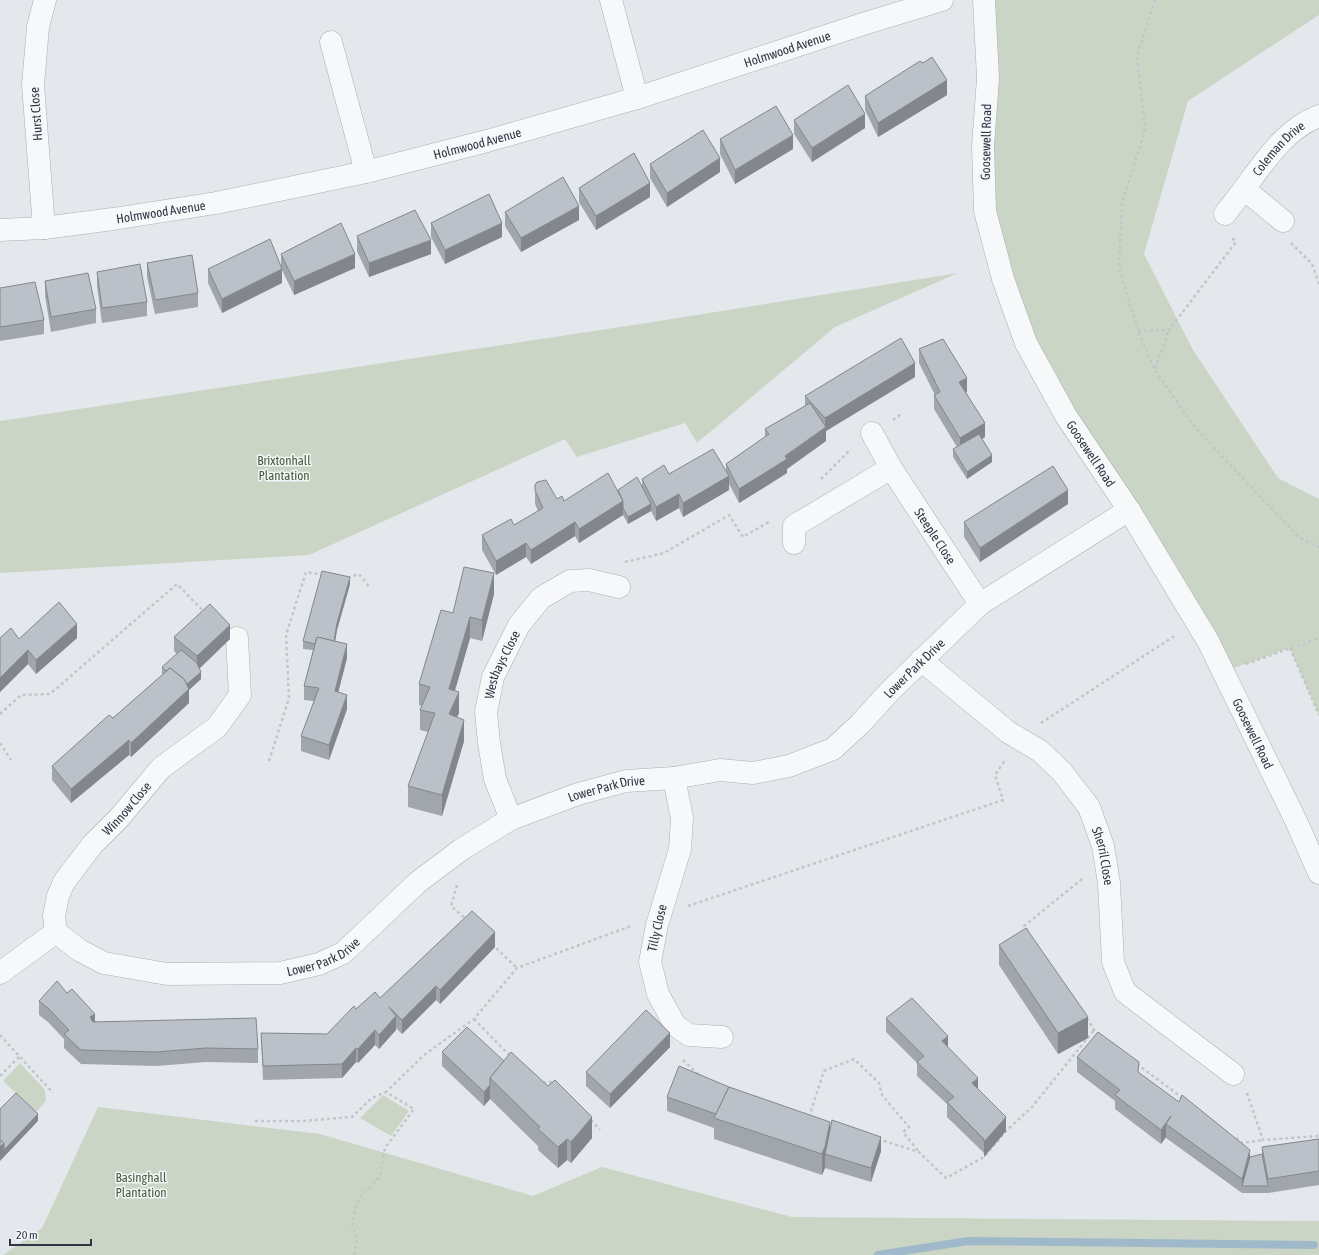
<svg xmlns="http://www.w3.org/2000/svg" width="1319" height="1255" font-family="'Asap Condensed',sans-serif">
  <rect width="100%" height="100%" fill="#e4e8ec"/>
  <g fill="#cbd5c5">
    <polygon points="981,0 1319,0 1319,15 1188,101 1144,254 1193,350 1278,478 1319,499 1319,637 1223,672 1050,385 985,211"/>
    <polygon points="958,273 835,327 697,443 685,423 577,457 565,439 309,555 0,573 0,421 653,322"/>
    <polygon points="1319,637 1319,715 1290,648"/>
    <polygon points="20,1063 45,1090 46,1101 36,1112 3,1081"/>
    <polygon points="383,1095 409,1111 391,1136 360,1118"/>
    <polygon points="98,1107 320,1134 533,1196 602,1167 792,1217 1319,1221 1319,1255 3,1255 42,1228"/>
  </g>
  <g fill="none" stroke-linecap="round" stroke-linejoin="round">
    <polyline stroke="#a0b9ca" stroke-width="8" points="878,1255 968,1241 1314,1245"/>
    <g stroke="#a9afb6" stroke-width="23">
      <g id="minor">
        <polyline points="611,0 637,98"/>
        <path id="s1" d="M984 0 988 78 983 146 985 211 1003 279 1026 343 1066 416 1129 510 1208 641 1297 823 1319 873"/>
        <polyline points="331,42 366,172"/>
        <polyline points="1225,214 1244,189"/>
        <path id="s2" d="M1283 221 1244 189C1264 162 1286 128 1319 116"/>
        <polyline points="44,228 33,85 38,27 45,0"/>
        <path id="s3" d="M0 230 44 228 113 219 216 203 366 172 487 141 637 98 863 24 942 0"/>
        <path id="s4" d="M872 433 891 468 980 604"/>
        <polyline points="794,543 794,526 891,468"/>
        <path id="s5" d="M921 660 1008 732 1040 751 1062 772 1089 807 1103 846 1109 883 1113 962 1125 992 1233 1074"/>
        <polyline points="674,778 682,818 680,849 657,925 650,962 658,994 675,1025 689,1035 722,1037"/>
        <path id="s6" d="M511 819 495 779 489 743 486 712 493 677 519 625 541 598 570 581 589 580 619 587"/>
        <path id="s7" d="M56 932 79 950 104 963 167 974 280 973 319 964 343 953 418 882 462 849 511 819 578 794 626 781 674 778 720 770 753 773 789 766 833 749 861 723 890 691 980 604 1129 510"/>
        <path id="s8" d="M0 973 56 932 54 916 58 896 64 882 92 845 119 818 161 768 217 727 240 695 237 638"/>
      </g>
    </g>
    <g stroke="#c2c6cb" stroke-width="2.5" stroke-dasharray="3 3" stroke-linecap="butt">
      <polyline points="1155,0 1137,56 1145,130 1122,203 1119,268 1138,331 1155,370 1193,425 1262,499 1300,538 1319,547"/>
      <polyline points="1291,243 1312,264 1319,284"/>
      <polyline points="1138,331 1169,330 1236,242 1232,238"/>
      <polyline points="1155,369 1169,330"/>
      <polyline points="893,420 903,413"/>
      <polyline points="821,479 851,449"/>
      <polyline points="625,562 664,553 729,515 743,537 769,522"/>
      <polyline points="348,578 359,574 370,588"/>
      <polyline points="1290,648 1319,715"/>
      <polyline points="1246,664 1319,638"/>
      <polyline points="0,714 21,695 50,694 177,584 205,613"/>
      <polyline points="1041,723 1176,635"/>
      <polyline points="0,743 11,760"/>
      <polyline points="269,761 289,698 286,635 306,572 323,575"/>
      <polyline points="457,885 451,906 467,920"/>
      <polyline points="688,906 1003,800 995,775 1005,760"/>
      <polyline points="1028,931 1024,926 1082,879"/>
      <polyline points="492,944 517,968"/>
      <polyline points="1087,1018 1094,1030 1100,1035"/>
      <polyline points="474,1019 511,1057"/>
      <polyline points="0,1035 53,1093"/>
      <polyline points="683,1060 700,1076"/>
      <polyline points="1137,1064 1184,1099"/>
      <polyline points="0,1076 20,1056"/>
      <polyline points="543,1083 552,1082 555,1084"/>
      <polyline points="1247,1093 1263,1140 1319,1136"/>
      <polyline points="809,1117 824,1071 854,1059 879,1083 882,1095 909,1127 903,1132 919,1152"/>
      <polyline points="591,1120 600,1130"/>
      <polyline points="255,1121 302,1121 352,1117 372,1098 386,1092"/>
      <polyline points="1236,1138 1242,1143 1263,1140"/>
      <polyline points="878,1139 919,1152 946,1178 984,1157 1006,1131 1032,1107 1094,1030"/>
      <polyline points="354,1255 357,1240 352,1224 356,1206 362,1195 380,1176 385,1148 414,1109 386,1092 424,1055 474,1019 517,968 631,926"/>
    </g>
    <use href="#minor" stroke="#f7f8fa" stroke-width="22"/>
  </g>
  <g fill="#a1a6ad">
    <polygon points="923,63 947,95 878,137 865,110 865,96"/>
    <polygon points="794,120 865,128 812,162 794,134"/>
    <polygon points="720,139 793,149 735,184 720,154"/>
    <polygon points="650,164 720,172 667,207 650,178"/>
    <polygon points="579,188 650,197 596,230 579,202"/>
    <polygon points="505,212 579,220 521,252 505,226"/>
    <polygon points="431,223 502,237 445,264 431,237"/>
    <polygon points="357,236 431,254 369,277 357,251"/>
    <polygon points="281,254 355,268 294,295 282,270 282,283 222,313 208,283 208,269 281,267"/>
    <polygon points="147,263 198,293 198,307 155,314 147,277"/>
    <polygon points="97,272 147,302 147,316 102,323 97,286"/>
    <polygon points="45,281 96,309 96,323 51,332 45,296"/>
    <polygon points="0,288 44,320 44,334 0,341"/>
    <polygon points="919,349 967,392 966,392 985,437 982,439 992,462 967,479 953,457 953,449 957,447 934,409 934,395 935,395 919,363"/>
    <polygon points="915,377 826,431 826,441 787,469 787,473 739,503 729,484 729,490 683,517 679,508 656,521 651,511 628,524 623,515 579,543 575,536 531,564 526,557 496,575 482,550 482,535 514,525 538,511 535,504 535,485 557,499 564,501 642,486 642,479 669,474 726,471 726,464 765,437 765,429 805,406 805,396"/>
    <polygon points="1068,504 980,562 964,537 964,522"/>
    <polygon points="350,584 337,630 335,641 347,658 338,692 347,709 329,760 301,751 301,736 314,701 304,700 304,686 313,650 303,649 303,641"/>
    <polygon points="494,594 482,641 470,638 455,691 459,713 457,717 464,741 442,816 408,807 408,786 428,732 420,730 420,710 422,706 419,705 419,684 453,613"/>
    <polygon points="174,637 230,639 199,668 201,679 189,690 189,703 131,757 129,755 71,803 52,780 52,766 113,718 162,675 162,667 177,654 174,651"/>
    <polygon points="0,638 19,639 77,638 36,674 28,664 0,692"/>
    <polygon points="999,945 1088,1038 1058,1054 999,965"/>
    <polygon points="495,947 440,1004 436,1000 402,1034 396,1028 396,1030 379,1049 375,1045 358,1063 356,1062 342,1078 263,1080 261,1033 327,1034 356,1009 380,998"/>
    <polygon points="67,993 95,1021 258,1049 258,1063 206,1062 156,1066 81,1064 64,1048 64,1039 48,1022 39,1015 39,1001"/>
    <polygon points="886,1018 948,1048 978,1089 1006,1131 984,1157 984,1153 947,1117 947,1104 917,1076 917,1063 886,1032"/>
    <polygon points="670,1047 610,1108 586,1086 586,1072"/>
    <polygon points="442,1052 504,1061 592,1138 571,1163 567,1160 558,1168 538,1150 538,1146 490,1099 484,1106 442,1066"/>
    <polygon points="1077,1057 1139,1073 1250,1157 1262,1154 1262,1147 1319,1139 1319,1185 1268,1193 1242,1193 1166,1138 1166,1137 1161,1144 1115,1109 1115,1101 1077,1072"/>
    <polygon points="729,1087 881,1151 871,1182 825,1168 822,1175 714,1139 714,1128 667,1111 667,1097"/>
  </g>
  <g fill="#83878d">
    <polygon points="947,80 947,95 878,137 878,123"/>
    <polygon points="865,114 865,128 812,162 812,148"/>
    <polygon points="793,135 793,149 735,184 735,170"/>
    <polygon points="720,158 720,172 667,207 667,193"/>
    <polygon points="650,183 650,197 596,230 596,216"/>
    <polygon points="579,206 579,220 521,252 521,238"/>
    <polygon points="502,223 502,237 445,264 445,250"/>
    <polygon points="431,240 431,254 369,277 369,263"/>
    <polygon points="355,254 355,268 294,295 294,281"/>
    <polygon points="282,269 282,283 222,313 222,299"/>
    <polygon points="915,363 915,377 826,431 826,441 787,469 787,473 739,503 739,489 825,428 825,418"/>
    <polygon points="967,378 967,392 959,396 959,382"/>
    <polygon points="985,423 985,437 960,452 960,438"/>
    <polygon points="992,455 992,462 967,479 967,472"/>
    <polygon points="729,476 729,490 683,517 683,503"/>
    <polygon points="1068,490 1068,504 980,562 980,548"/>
    <polygon points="679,494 679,508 656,521 656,507"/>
    <polygon points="623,501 623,515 579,543 579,529"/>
    <polygon points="651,504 651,511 628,524 628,517"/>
    <polygon points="575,522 575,536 531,564 531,550"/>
    <polygon points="526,543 526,557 496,575 496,561"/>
    <polygon points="494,573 494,594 482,641 482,620"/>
    <polygon points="350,577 350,584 337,630 333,654 333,647 337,623"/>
    <polygon points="470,617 470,638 449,710 449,689"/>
    <polygon points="77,624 77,638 36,674 36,660"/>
    <polygon points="230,625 230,639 197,671 197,656"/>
    <polygon points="347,644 347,658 335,705 335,691"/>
    <polygon points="28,650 28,664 0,692 0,678"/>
    <polygon points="201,672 201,679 189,690 189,703 131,757 131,743 184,686"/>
    <polygon points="459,692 459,713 449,734 449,714"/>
    <polygon points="347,695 347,709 329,760 329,745"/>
    <polygon points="464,720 464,741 442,816 442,795"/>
    <polygon points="129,740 129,755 71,803 71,789"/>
    <polygon points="495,932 495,947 440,1004 440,990"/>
    <polygon points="436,986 436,1000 402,1034 402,1020"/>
    <polygon points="95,1014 95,1028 90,1017"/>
    <polygon points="396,1016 396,1030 379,1049 379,1035"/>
    <polygon points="1088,1017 1088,1038 1058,1054 1058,1033"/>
    <polygon points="375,1030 375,1045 358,1063 358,1049"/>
    <polygon points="670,1033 670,1047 610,1108 610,1094"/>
    <polygon points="948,1036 948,1050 942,1041"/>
    <polygon points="356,1048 356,1062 342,1078 342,1064"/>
    <polygon points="978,1078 978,1092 972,1083"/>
    <polygon points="490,1085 490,1099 484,1106 484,1092"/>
    <polygon points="38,1114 38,1121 0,1161 0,1147"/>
    <polygon points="1171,1116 1166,1124 1166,1137 1161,1144 1161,1130"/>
    <polygon points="592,1117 592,1138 571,1163 571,1142"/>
    <polygon points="1006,1117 1006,1131 984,1157 984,1142"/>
    <polygon points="830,1122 830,1143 825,1154 825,1168 822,1175 822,1154"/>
    <polygon points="881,1137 881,1151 871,1182 871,1168"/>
    <polygon points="567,1139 567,1160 558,1168 558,1147"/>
    <polygon points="1250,1150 1250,1164 1242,1186 1242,1193 1242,1179"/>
  </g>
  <g fill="#bbc1c9" stroke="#83878d">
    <polygon points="932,57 947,80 878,123 865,96 920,61 923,63"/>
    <polygon points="848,85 865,114 812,148 794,120"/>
    <polygon points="776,106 793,135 735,170 720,139"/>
    <polygon points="703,130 720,158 667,193 650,164"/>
    <polygon points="634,153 650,183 596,216 579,188"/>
    <polygon points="563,177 579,206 521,238 505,212"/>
    <polygon points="489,194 502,223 445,250 431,223"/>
    <polygon points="415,210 431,240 369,263 357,236"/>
    <polygon points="341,223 355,254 294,281 281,254"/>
    <polygon points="270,239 282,269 222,299 208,269"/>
    <polygon points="192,255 198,293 155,300 147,263"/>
    <polygon points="140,264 147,302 102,308 97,272"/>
    <polygon points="88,273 96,309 51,317 45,281"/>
    <polygon points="35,282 44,320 0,327 0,288"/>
    <polygon points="901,338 915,363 825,418 805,396"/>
    <polygon points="943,339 967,378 959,382 985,423 960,438 934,395 940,392 919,349"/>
    <polygon points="810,403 826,427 785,456 787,459 739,489 726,464 769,434 765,429"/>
    <polygon points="979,434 992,455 967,472 953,449"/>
    <polygon points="713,449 729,476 683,503 679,494 656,507 642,479 664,465 669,474"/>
    <polygon points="1053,466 1068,490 980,548 964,522"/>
    <polygon points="608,473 623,501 579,529 575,522 531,550 526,543 496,561 482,535 511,519 514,525 543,508 535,490 535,485 537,482 546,480 557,499 562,496 564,501"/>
    <polygon points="637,477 651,504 628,517 623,508 623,501 618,490"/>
    <polygon points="464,567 494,573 482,620 470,617 449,689 459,692 449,714 464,720 442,795 408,786 435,713 420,710 430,687 419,684 441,610 453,613"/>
    <polygon points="322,571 350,577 337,623 334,641 317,637 315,644 303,641"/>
    <polygon points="59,602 77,624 36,660 28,650 0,678 0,638 11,628 19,639"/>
    <polygon points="210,604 230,625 197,656 174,637"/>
    <polygon points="317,637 347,644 335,691 347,695 329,745 301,736 319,688 304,686"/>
    <polygon points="181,650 197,663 201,672 187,684 184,679 170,668 166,671 162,667"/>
    <polygon points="170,668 184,679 189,689 131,743 129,740 71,789 52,766 109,715 113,718"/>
    <polygon points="472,911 495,932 440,990 436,986 402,1020 389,1007 396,1016 379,1035 375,1030 358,1049 356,1048 342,1064 263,1066 261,1033 327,1034 354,1006 356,1009 375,992 380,998"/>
    <polygon points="1026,928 1088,1017 1058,1033 999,945"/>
    <polygon points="57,981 67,993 72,989 95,1014 90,1017 93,1022 256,1018 258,1049 206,1048 156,1052 81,1050 64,1034 69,1030 48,1008 39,1001"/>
    <polygon points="912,998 948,1036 942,1041 978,1078 972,1083 1006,1117 984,1142 984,1139 947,1102 954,1097 917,1062 924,1056 886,1018"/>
    <polygon points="646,1010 670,1033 610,1094 586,1072"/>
    <polygon points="467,1027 504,1061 490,1078 490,1085 484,1092 442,1052"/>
    <polygon points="1098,1032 1139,1062 1138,1072 1179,1102 1182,1095 1250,1150 1242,1179 1166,1124 1171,1116 1161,1130 1115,1095 1120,1090 1077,1057"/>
    <polygon points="511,1052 548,1086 555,1080 592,1117 571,1142 567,1139 558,1147 538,1129 540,1127 490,1078"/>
    <polygon points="679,1066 729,1087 716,1114 667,1097"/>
    <polygon points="729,1087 830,1122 825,1147 822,1154 714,1118"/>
    <polygon points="16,1093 38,1114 4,1150 4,1143 0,1140 0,1109"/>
    <polygon points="832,1120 881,1137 871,1168 825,1154"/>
    <polygon points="1319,1139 1319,1171 1268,1179 1262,1147"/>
    <polygon points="0,1140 4,1143 0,1147"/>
    <polygon points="1262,1154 1268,1186 1242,1186 1250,1157"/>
  </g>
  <g text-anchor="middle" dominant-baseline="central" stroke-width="3" stroke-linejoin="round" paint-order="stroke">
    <g font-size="13" fill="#2c3744" stroke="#f4f6f9">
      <text stroke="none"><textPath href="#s3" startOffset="810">Holmwood Avenue</textPath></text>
      <text transform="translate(36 114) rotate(-94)">Hurst Close</text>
      <text transform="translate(986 142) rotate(-89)">Goosewell Road</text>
      <text stroke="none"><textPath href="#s3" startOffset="486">Holmwood Avenue</textPath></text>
      <text stroke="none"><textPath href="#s2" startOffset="104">Coleman Drive</textPath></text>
      <text stroke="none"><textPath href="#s3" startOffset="162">Holmwood Avenue</textPath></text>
      <text stroke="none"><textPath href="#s1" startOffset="478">Goosewell Road</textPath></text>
      <text stroke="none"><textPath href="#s4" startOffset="121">Steeple Close</textPath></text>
      <text stroke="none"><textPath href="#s6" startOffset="161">Westhays Close</textPath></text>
      <text stroke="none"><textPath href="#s7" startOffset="964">Lower Park Drive</textPath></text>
      <text stroke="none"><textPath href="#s1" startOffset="802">Goosewell Road</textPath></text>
      <text stroke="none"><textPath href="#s7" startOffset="617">Lower Park Drive</textPath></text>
      <text stroke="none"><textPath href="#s8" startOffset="218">Winnow Close</textPath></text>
      <text stroke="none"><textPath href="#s5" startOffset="276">Sherril Close</textPath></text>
      <text transform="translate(657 928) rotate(-77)">Tilly Close</text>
      <text stroke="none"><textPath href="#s7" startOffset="281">Lower Park Drive</textPath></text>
    </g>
    <g font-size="13" fill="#445f39" stroke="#f4f6f9">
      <text x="284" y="460">Brixtonhall<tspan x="284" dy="15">Plantation</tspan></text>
      <text x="141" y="1177">Basinghall<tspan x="141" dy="15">Plantation</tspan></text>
    </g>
  </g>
  <path d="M10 1239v6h81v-6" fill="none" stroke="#2c3744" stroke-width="2"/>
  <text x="16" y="1239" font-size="12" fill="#2c3744" stroke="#f4f6f9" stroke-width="3" paint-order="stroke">20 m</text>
</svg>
